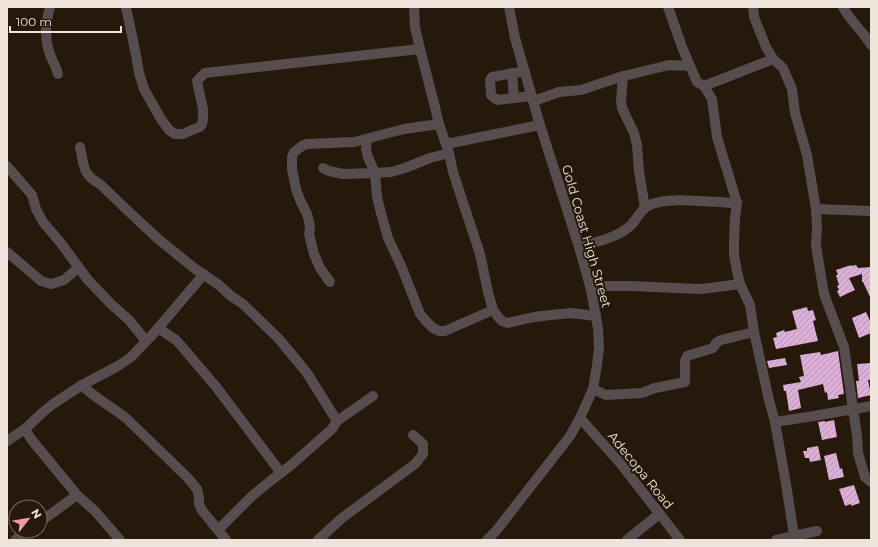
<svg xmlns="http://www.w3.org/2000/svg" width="878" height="547" font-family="Montserrat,sans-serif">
  <defs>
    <pattern id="building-hatch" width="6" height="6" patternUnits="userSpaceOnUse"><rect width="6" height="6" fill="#dbafd7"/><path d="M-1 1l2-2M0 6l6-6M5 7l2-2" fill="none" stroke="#b694b2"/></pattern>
  </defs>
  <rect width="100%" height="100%" fill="#26180b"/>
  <g fill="url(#building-hatch)">
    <polygon points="851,265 851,266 856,265 858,268 871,267 871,299 863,282 862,282 862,274 849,278 855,290 840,297 837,291 839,290 837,286 839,285 836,275 838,275 836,270"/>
    <polygon points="807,307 808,311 813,310 816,320 813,321 818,341 776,349 773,338 777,337 776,333 784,330 785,332 797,329 792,311"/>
    <polygon points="866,312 871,323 871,333 859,338 852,318"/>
    <polygon points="838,351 844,394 838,395 839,398 828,400 827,392 825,393 823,384 798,390 801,408 789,411 786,391 784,391 783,385 801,382 799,377 804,376 800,355 820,352 821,355"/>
    <polygon points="785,358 787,365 769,368 767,361"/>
    <polygon points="871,363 871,380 868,380 871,395 858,398 856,381 859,381 857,364"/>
    <polygon points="834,420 837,437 822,440 818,422 825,421 825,422"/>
    <polygon points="818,446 821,460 810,462 809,458 805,458 803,451 807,451 807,448"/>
    <polygon points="836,453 840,469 842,468 844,477 829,480 824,456"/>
    <polygon points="854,485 860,503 851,506 851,504 845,506 839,489"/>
  </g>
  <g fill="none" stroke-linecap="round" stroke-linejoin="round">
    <g stroke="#574c4e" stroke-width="10">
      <path d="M50 7C46 21 44 36 49 51 51 59 56 66 58 74"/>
      <polyline points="126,7 136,55 139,73 144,89 161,119 169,130 175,134 183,134 194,129 200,127 202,124 203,120 203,109 197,81 205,73 420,49"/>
      <polyline points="414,7 415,27 420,49 434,103 439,124 449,153 453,172 480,254 488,292 493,310 499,318 502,321 508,323 534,317 551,315 571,313 596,316"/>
      <polyline points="668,7 682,47 690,66 697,82 704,86 712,99 717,137 737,203 735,218 734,241 734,255 737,271 740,284 750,305 754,332 769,400 775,422 786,484 794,535"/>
      <polyline points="753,7 754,17 766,47 773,59 783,68 792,89 795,113 807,155 816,209 817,227 816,246 824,294 844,347 857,436 858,453 865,477 871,482"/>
      <path d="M843 7C850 21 863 31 871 45"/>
      <polyline points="525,71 492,77 490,80 491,95 497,100 532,96"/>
      <polyline points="512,73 514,98"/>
      <polyline points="623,76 621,102 622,108 634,133 637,145 639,171 645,208"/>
      <polyline points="704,86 773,59"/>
      <polyline points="534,101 559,92 581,90 620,77 669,65 690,66"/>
      <polyline points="367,139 366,149 368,157 375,173 377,197 381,213 388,238 402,268 420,314 426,321 433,328 439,331 445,331 493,310"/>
      <polyline points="446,144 540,125"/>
      <path d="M80 147C84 164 82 175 100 184L126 209 157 238 194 268 219 285 231 296 243 304 279 339 307 373 337 421"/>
      <polyline points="7,166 32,195 36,209 43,222 60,242 88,280 111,304 129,320 146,341"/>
      <polyline points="323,168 329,171 343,174 375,173 391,172 405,168 430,158 449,153"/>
      <polyline points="816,209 871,211"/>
      <path d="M579 247C595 242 617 238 630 226 637 220 640 210 648 206 667 195 715 203 737 203"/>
      <polyline points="7,252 41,281 51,284 64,280 79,267"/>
      <polyline points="330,282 320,268 314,254 309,234 310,228 309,221 307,214 300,200 296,189 292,169 292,157 294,152 302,146 307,144 354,142 404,129 439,124"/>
      <polyline points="590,286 630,286 699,289 710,288 740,284"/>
      <polyline points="158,328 176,340 184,349 217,388 281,473"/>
      <path d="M82 385C94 398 113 407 127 419L187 477 197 489 199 497V503L201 509 226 540"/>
      <polyline points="593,389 606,395 642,393 655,388 685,382 685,361 687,356 713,348 717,342 721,340 754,332"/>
      <polyline points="580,418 620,463 680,540"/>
      <polyline points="775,422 814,416 871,406"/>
      <polyline points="25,429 42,413 53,404 82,385 118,366 131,357 154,333 204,274"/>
      <polyline points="7,441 25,429 31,439 77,495 95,511 120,540"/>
      <polyline points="40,522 77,495"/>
      <polyline points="218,530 251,497 269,482 290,466 332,429 337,421 373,396"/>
      <polyline points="15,540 27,531"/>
      <polyline points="318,540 342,518 415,464 423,454 423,444 413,435"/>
      <polyline points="487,540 496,531 570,436 580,418 593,389 597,365 599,347 598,329 596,316 590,286 579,247 540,125 515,38 509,7"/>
      <polyline points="627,540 659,514"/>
      <polyline points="776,540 817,531"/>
    </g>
  </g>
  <g text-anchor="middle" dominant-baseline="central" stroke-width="4" stroke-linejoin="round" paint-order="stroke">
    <g font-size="13" fill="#eee4db" stroke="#26180b">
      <text transform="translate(587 236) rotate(74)">Gold Coast High Street</text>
      <text transform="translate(641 470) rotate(51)">Adecopa Road</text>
    </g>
  </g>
  <rect width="878" height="547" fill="none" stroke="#eee4db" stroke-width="16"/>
  <g transform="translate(28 519) rotate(59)"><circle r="19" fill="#26180b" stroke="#766a5e"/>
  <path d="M0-3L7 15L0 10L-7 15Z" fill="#f39aa9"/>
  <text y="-6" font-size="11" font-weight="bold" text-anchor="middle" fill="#eee4db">N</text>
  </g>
  <path d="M10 26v6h111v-6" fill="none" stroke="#eee4db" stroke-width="2"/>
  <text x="16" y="26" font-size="12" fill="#eee4db" stroke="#26180b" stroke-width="3" paint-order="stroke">100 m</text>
</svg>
